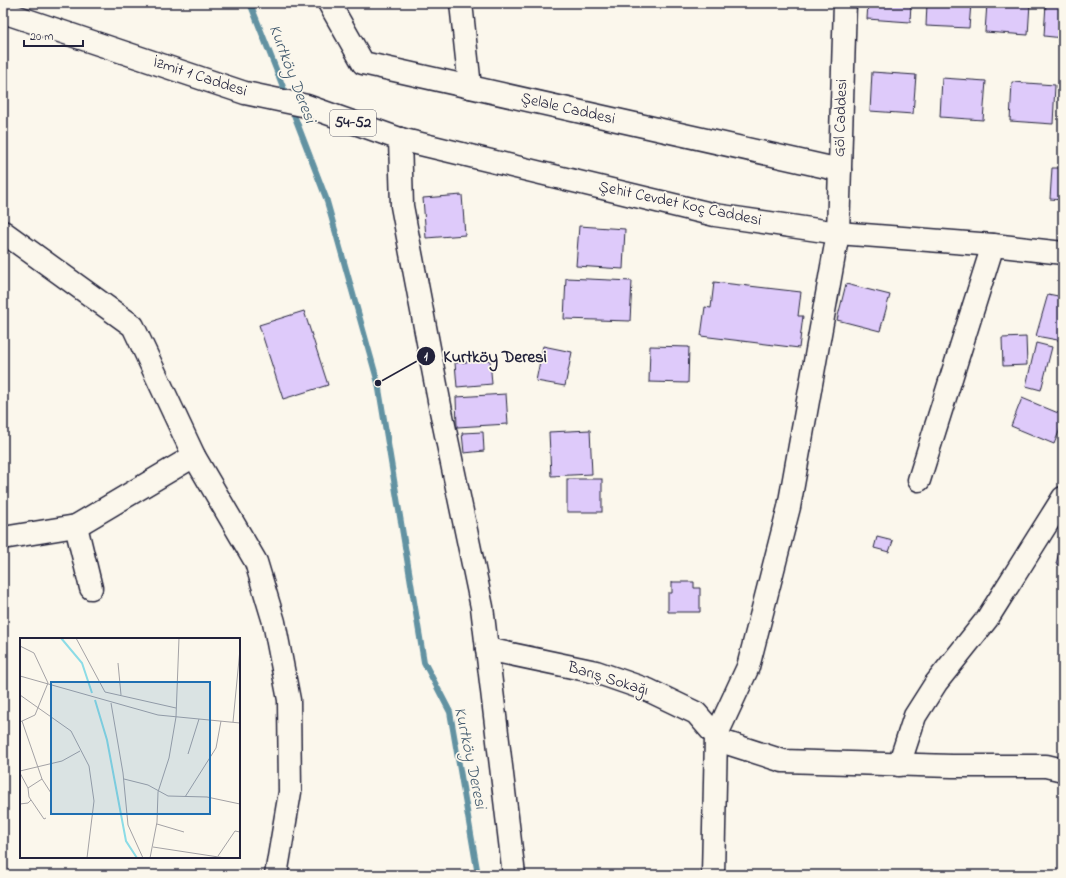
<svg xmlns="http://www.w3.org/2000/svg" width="1066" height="878" font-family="'Indie Flower',sans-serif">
  <rect width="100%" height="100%" fill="#fbf7ec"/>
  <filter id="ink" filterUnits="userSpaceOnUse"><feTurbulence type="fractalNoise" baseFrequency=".025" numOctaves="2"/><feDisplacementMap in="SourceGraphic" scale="8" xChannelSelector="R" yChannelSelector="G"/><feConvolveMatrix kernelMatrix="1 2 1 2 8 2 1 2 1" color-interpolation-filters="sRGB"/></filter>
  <g filter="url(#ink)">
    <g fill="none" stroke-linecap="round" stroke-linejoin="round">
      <g stroke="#6292a2" stroke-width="6">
        <polyline points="250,3 287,97"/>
        <polyline points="291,107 326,198 378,383 424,662 450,712 478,875"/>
      </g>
    </g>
    <g fill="#decafa" stroke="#22223b">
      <polygon points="868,3 911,3 910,22 867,19"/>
      <polygon points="927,3 971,3 969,28 926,26"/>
      <polygon points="987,3 1030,3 1028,35 985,32"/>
      <polygon points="1046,3 1063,3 1063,38 1044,36"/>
      <polygon points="872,72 916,75 913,114 870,111"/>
      <polygon points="942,78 986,81 983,120 940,117"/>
      <polygon points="1012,82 1055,85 1053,124 1010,121"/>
      <polygon points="1052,168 1063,168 1063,200 1050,199"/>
      <polygon points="462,195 465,235 426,238 423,198"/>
      <polygon points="579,226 625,229 623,269 576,266"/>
      <polygon points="566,278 632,281 630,321 564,319"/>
      <polygon points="714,282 801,292 798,316 803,316 799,348 701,336 705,307 711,308"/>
      <polygon points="846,284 890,295 880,331 837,320"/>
      <polygon points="1048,294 1063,297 1063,341 1036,336"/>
      <polygon points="304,311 328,385 283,399 259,325"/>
      <polygon points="1026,337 1027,365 1003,366 1002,338"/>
      <polygon points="1036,343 1052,347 1041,390 1026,386"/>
      <polygon points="543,346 572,352 565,386 536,381"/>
      <polygon points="650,346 689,347 688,383 649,382"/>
      <polygon points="490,360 492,384 457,387 455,363"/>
      <polygon points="506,394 508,424 457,427 456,397"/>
      <polygon points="1022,398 1063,415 1063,422 1054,444 1011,426"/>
      <polygon points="590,430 592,474 551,476 549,432"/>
      <polygon points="483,432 484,451 464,453 462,433"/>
      <rect x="567" y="479" width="35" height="33"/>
      <polygon points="1063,536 1063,565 1056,564"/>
      <polygon points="877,537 893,541 889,552 874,548"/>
      <polygon points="672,582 694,582 694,588 700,588 700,612 668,612 668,593 672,593"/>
    </g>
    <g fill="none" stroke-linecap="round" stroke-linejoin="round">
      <g stroke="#22223b" stroke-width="25">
        <g id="minor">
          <polyline points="329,3 363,63 840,170"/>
          <polyline points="461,3 470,87"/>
          <polyline points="400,139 402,206 441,411 482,607 514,875"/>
          <polyline points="919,480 993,245"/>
          <polyline points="76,526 91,588"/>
          <polyline points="3,538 76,526 194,456"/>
          <polyline points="487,649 596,672 648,690 696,713 716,736 724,742 783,761 952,766 1046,766 1063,770"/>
          <polyline points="899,765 915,716 936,683 987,619 1063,498"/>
          <polyline points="713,875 716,736 748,667 789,507 838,233 845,3"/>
        </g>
      </g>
      <g stroke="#22223b" stroke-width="25">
        <polyline id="tertiary" points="3,232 133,326 194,456 256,562 274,622 289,700 290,792 276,875"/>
      </g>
      <g stroke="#22223b" stroke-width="25">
        <polyline id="secondary" points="400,139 715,215 838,233 993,245 1063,253"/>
      </g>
      <g stroke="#22223b" stroke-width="25">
        <polyline id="primary" points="3,12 245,93 307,106 400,139"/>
      </g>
      <use href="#minor" stroke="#fbf7ec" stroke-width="22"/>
      <use href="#tertiary" stroke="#fbf7ec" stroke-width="22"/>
      <use href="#secondary" stroke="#fbf7ec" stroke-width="22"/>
      <use href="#primary" stroke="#fbf7ec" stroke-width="22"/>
    </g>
  </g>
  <g text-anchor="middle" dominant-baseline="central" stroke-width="3.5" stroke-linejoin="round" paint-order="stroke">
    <rect fill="#fbf7ec" stroke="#636270" stroke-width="1" x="330" y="110" width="46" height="26" rx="3"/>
    <g font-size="15" font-weight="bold" fill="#22223b">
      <text x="353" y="123">54-52</text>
    </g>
    <g font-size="16" fill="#22223b" stroke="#fbf7ec">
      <text transform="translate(200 77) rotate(18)">İzmit 1 Caddesi</text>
      <text transform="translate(568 109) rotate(13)">Şelale Caddesi</text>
      <text transform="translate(841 118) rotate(-88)">Göl Caddesi</text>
      <text transform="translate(680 204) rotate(12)">Şehit Cevdet Koç Caddesi</text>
      <text transform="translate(608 679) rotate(17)">Barış Sokağı</text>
    </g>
    <g font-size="17" font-style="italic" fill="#425a6e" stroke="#fbf7ec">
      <text transform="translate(292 74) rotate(69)">Kurtköy Deresi</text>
      <text transform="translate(470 758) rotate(78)">Kurtköy Deresi</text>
    </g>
  </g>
  <g transform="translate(20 638)">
    <rect width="220" height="220" fill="#fbf7ec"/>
    <path fill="none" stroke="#8cdce6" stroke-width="2" d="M41 0 62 25 72 55M75 62 87 102 106 203 117 220"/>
    <path fill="none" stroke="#a4a2a5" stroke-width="1" d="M56 0 85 54 156 70M0 8 14 15 28 45 15 77 0 84M98 25 101 57M0 38 138 77 220 85M0 57 51 93 69 128 74 163 67 220M91 65 103 135 108 187 123 220M2 83 22 141M213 84 220 11M168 116 179 81M0 133 42 123 60 113M0 135 8 150 9 159 24 181 26 180M104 141 128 147 148 158 187 159 220 166M8 150 22 141 31 155M165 159 196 110 201 83M0 166 8 165 11 162M137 186 164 194M133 209 205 220M198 218 215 193 220 194M130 220 137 184 138 154 149 120 156 79 159 0"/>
    <path fill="#1f6fb2" fill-opacity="0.15" stroke="#1f6fb2" stroke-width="2" d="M31 44H190V176H31Z"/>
    <rect width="220" height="220" fill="none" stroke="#22223b" stroke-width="2"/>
  </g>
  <path fill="none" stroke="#22223b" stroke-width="1.5" d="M378 383L426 356"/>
  <g fill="#22223b" stroke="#fbf7ec" stroke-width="1.5">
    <circle cx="378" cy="383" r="4"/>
    <circle cx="426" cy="356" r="10"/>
  </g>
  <g font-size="12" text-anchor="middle" font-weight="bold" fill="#fff">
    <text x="426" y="360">1</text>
  </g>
  <g font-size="17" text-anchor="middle" font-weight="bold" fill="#22223b" stroke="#fbf7ec" stroke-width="3.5" stroke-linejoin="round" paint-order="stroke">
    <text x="495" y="362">Kurtköy Deresi</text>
  </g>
  <rect width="1066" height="878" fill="none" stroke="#fbf7ec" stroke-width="16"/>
  <rect x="8" y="8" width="1050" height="862" fill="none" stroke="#22223b" stroke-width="1.5" filter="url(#ink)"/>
  <path d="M24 40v6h59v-6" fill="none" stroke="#22223b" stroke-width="2"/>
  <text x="30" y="40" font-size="12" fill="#22223b" stroke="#fbf7ec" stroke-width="3" paint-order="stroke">20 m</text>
</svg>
